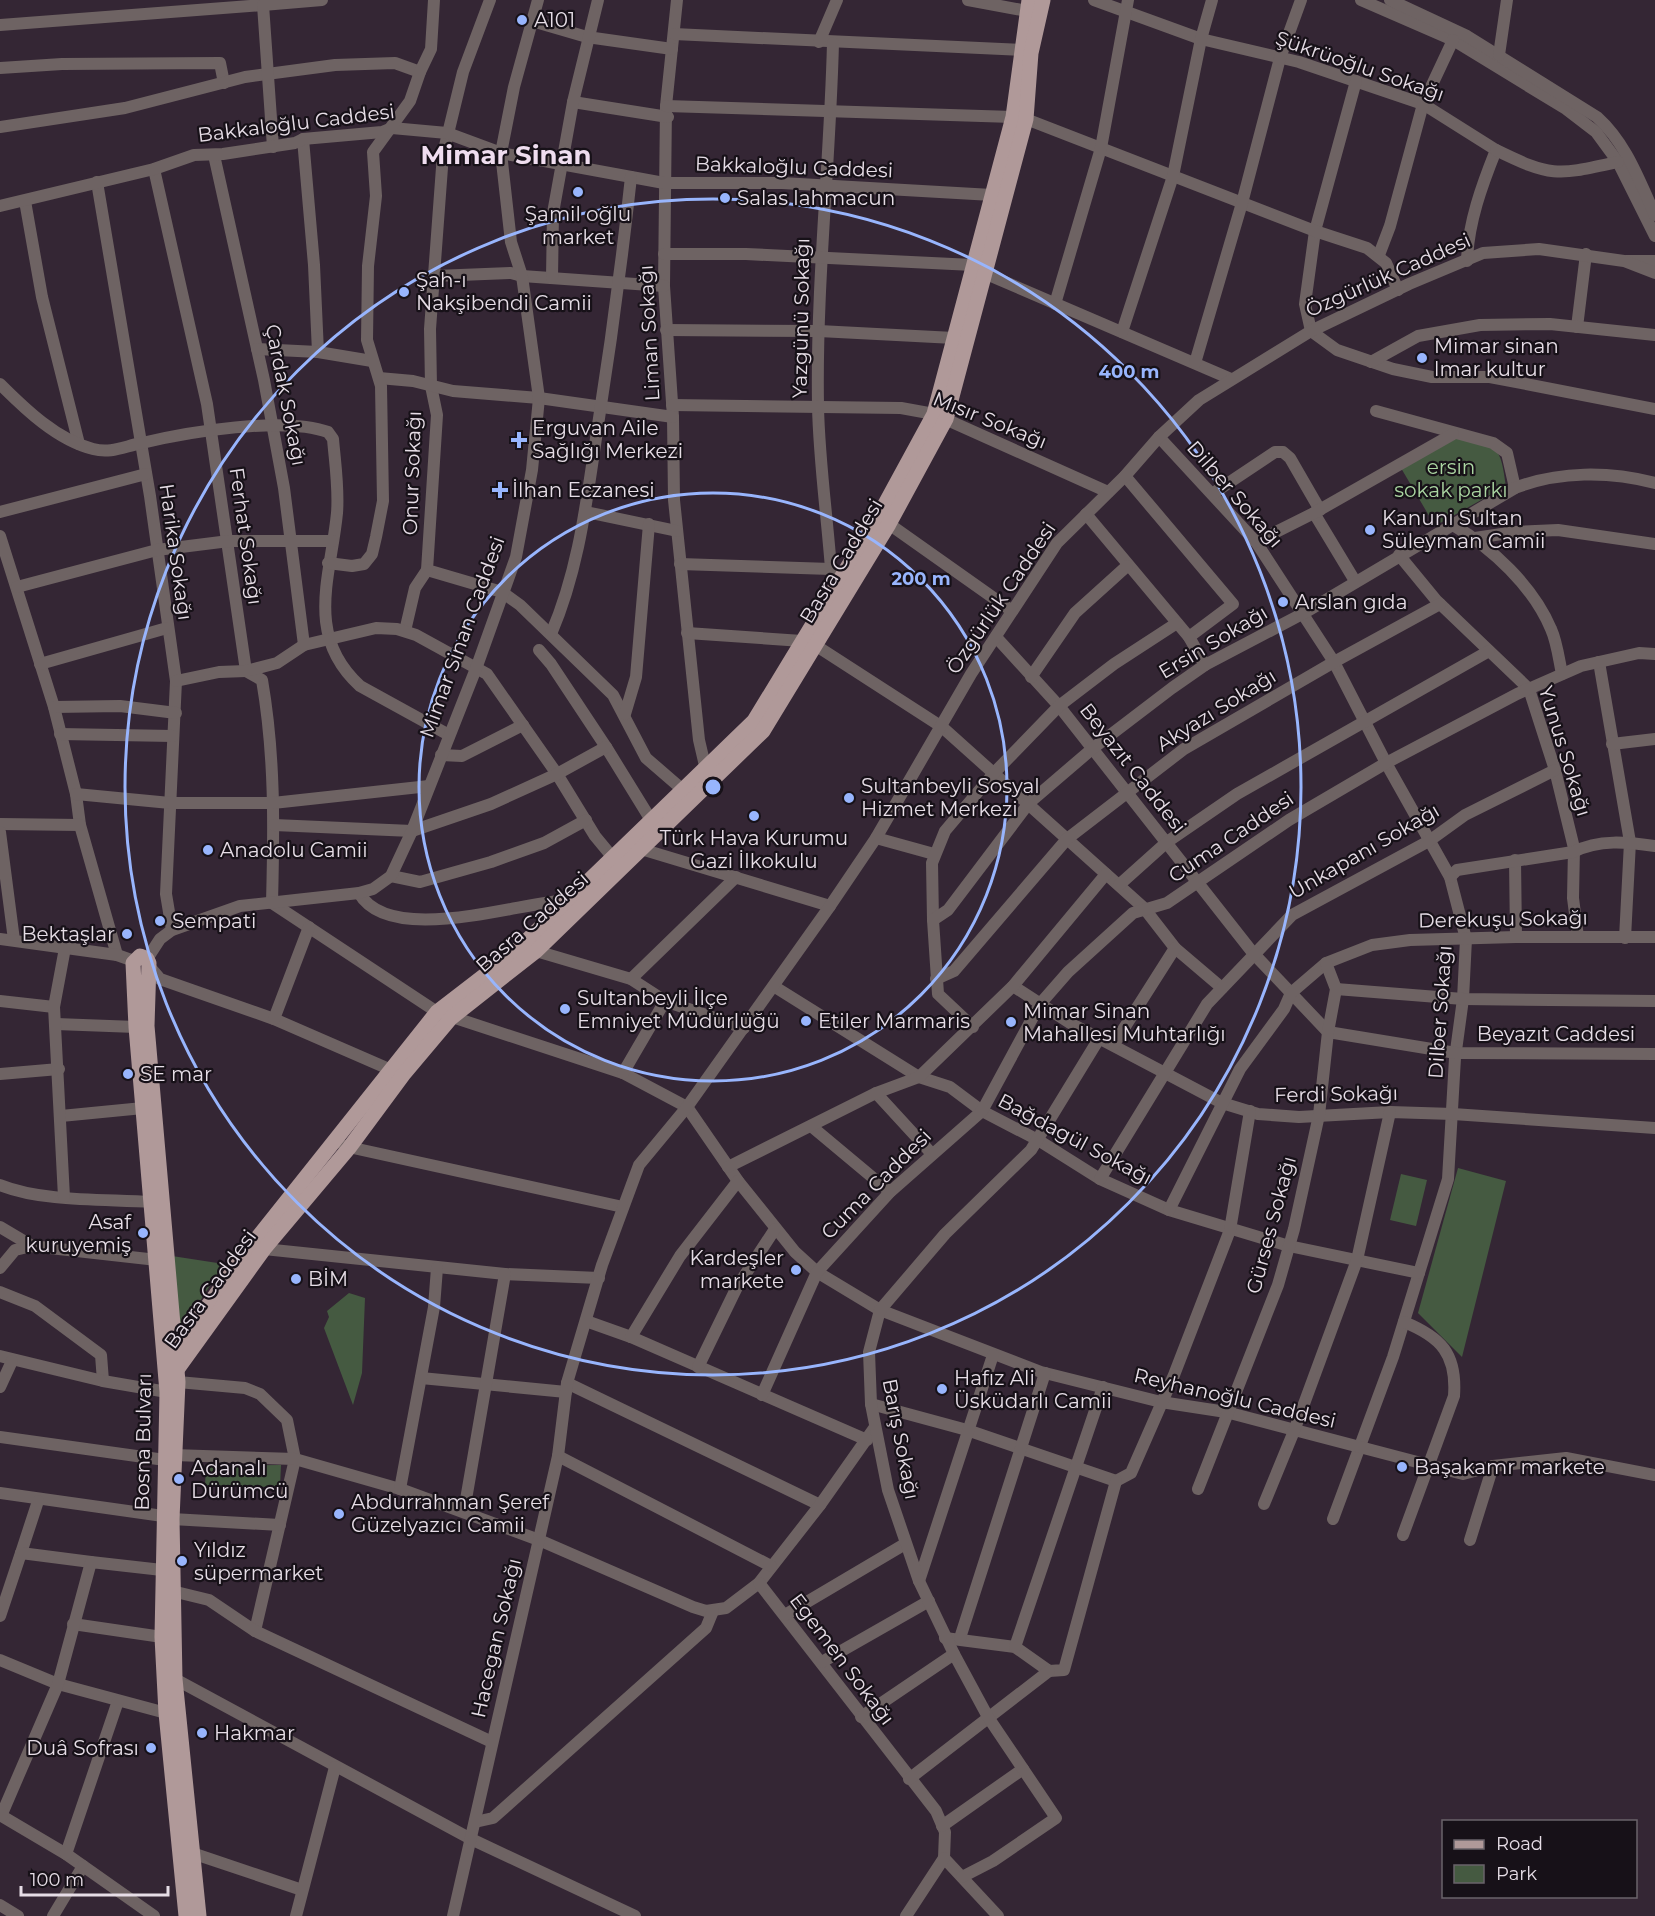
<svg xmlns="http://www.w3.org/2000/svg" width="1655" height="1916" font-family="Montserrat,sans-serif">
  <rect width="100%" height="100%" fill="#342634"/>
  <g fill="#455a41">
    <path d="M1455 438C1497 448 1500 441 1506 486L1435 526 1401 468Z"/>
    <polygon points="1458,1168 1506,1181 1462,1357 1418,1313"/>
    <polygon points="1401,1174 1427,1180 1416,1226 1390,1220"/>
    <polygon points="172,1256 224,1264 180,1332"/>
    <polygon points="349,1293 365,1298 362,1373 353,1405 324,1328 329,1317 327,1311"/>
    <polygon points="281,1465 280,1487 205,1486 206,1466"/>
  </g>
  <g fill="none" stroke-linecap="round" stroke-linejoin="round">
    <g stroke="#6e6363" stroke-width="12">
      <polyline points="490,0 463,72 443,154 430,329 431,386 437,415 427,570 502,592 520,605 613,695 646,758 683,790"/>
      <polyline points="677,0 666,106 664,286 673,417 674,500 699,740 706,770"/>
      <polyline points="968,0 1027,11"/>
      <path d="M1094 0 1201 39 1299 62 1423 104 1496 150C1482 185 1468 223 1467 261"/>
      <polyline points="1361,0 1453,40 1566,109 1596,132 1618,162 1655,236"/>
      <path d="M1390 0 1467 36 1597 117C1626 143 1639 180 1655 215"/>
      <polyline points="532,21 587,37 672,49"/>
      <polyline points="0,25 263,5"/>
      <polyline points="674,34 1021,50"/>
      <polyline points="819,42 837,0"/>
      <path d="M833 43C830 164 816 284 818 406 819 460 827 515 831 569L849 581"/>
      <polyline points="1499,55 1507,0"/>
      <polyline points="0,68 62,64 220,63 224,83"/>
      <polyline points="1356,81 1315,231 1305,304 1311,331 1337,350 1393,369 1432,377 1490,377 1655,409"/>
      <polyline points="573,102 668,117"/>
      <polyline points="666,106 1013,117"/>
      <polyline points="1026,119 1315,231 1367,248 1386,263 1398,290"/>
      <polyline points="0,127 125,108 245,77 335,65 395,63 420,72"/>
      <polyline points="303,139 314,265 318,352"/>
      <polyline points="273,147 263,5 322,0"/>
      <path d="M1496 150C1553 178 1558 175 1618 162"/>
      <polyline points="214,155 264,380 284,488 304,645"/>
      <path d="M154 169 207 404 246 671 262 680C275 755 274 827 272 903"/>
      <polyline points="97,182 150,496 176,681 166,894 172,930"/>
      <polyline points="25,201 42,297 79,444"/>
      <polyline points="0,206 154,169 194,155 223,154 295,143 303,139 382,132 392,128 447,133 501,153 664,183 782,183 992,195"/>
      <polyline points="664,254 746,254 973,265"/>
      <polyline points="1379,255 1390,226 1423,104 1453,40"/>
      <polyline points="1626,261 1655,261"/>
      <polyline points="984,273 1231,379"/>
      <polyline points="435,276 511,273 522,276 664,286"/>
      <polyline points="552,278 553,213 573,102 598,0"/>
      <polyline points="1055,304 1101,148 1128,0"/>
      <polyline points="1577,327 1586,254"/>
      <polyline points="666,330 819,331 954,338"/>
      <polyline points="1122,332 1173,176 1201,39 1212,0"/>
      <polyline points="257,349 318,352 372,361"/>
      <polyline points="1371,362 1418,336 1480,325 1550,324 1655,335"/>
      <polyline points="1195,363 1242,203 1280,58 1301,0"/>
      <polyline points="379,378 413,381 453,391 539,398 673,417"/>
      <path d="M0 384C25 409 57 440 93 449 111 454 125 446 142 443 188 432 283 416 328 432L333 439C335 463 339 488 337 513 331 576 304 635 360 686L449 735"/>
      <polyline points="672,405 901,408 934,414 1108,492"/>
      <polyline points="1376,411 1493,443 1507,453 1515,488"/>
      <polyline points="1159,437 1256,542 1334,662 1386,763 1450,877 1466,939 1463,999 1455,1058 1448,1179 1393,1357 1333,1519"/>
      <polyline points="1125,476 1233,604 1189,637"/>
      <polyline points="1212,494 1275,452 1283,452 1290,458 1320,510"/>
      <polyline points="0,512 146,474"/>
      <polyline points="586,512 677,531"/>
      <polyline points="1314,513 1355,581"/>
      <polyline points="1086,514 1189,637 1205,665"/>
      <polyline points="889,524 1012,611"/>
      <path d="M1453 525C1492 548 1533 586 1551 629 1557 642 1559 660 1562 674"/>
      <polyline points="0,536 54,707 76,794 80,825 117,955"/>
      <polyline points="1475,538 1515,532 1558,530 1655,544"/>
      <polyline points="1256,542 1314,513 1453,434"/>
      <polyline points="1399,555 1436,600 1529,689 1555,770 1574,848 1573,898 1578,937"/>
      <polyline points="328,563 352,566 364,564 372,554 376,537 383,501 381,386 367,340 368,266 376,196 373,152 410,101 420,72 431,49 434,0"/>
      <polyline points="680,564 831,569"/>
      <polyline points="17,587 157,550 229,541 333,541"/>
      <polyline points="405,631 415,588 427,570"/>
      <polyline points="687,633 802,641 815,645 942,727 1144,908 1175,948 1222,988"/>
      <path d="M551 634C580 567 587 496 598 425 611 343 622 260 631 177"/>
      <polyline points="996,637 1059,706 1253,953 1328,1032 1456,1053 1655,1054"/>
      <polyline points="539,650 551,664 606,747 651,820"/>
      <polyline points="1599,662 1630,842 1625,938"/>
      <polyline points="40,664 167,628"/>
      <polyline points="1031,677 1075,613 1127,566"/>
      <polyline points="176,681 219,672 246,671 277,663 304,645 376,628 397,629 416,635 487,674 557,774 595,836 614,859"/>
      <polyline points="54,707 120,706 176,713"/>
      <polyline points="625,714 636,677 649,524"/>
      <polyline points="60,734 173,736"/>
      <polyline points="1612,744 1655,739"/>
      <polyline points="441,755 462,756 523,725"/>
      <polyline points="76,794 170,803 273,803 429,786"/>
      <polyline points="0,824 80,825"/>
      <polyline points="274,825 412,831 491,804 557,774 606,747"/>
      <polyline points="0,832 14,940"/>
      <polyline points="876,838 934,854"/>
      <polyline points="637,845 641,849 830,906"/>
      <polyline points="1515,860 1516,937"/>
      <polyline points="391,876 420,882 491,862 544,843 586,820"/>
      <path d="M1450 877 1457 870 1573 852C1600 839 1626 842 1655 846"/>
      <polyline points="1119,885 1167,842 1237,794 1489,651"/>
      <path d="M359 893C390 947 520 902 569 900"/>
      <polyline points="272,903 437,1012 623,1073 687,1107 738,1181 795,1252 817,1272 880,1310 1041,1372 1161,1402 1226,1412 1463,1474 1493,1466 1566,1458 1655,1475"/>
      <polyline points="933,920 932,863 945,831 994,773 1059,706 1114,664 1177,623"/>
      <polyline points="0,939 117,955 134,961"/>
      <polyline points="536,951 631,979 665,1001 744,1028"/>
      <polyline points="147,959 160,939 172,930 240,906 359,893 373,889 391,876 412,831 477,666 516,557 532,470 539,398 522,276 511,242 501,153 514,87 538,0"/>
      <polyline points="149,966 160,979 274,1019 389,1069"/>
      <polyline points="631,979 736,877"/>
      <polyline points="936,979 954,971 1067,839 1184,749 1334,662 1440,604"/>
      <polyline points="1013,986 1070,1023 1222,1103 1258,1114 1299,1117 1390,1112 1453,1114 1655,1128"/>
      <polyline points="775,987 919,1077 950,1087 982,1111 1038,1140 1100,1179 1169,1210 1289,1246 1419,1273"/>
      <polyline points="1336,989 1463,999 1655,1001"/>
      <polyline points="0,1001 54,1007"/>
      <polyline points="274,1019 309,927"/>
      <polyline points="56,1024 136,1027"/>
      <path d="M973 1027 938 994 933 920 948 910 1029 803 1092 749 1172 688 1205 665 1304 613 1515 488C1559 471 1609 471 1655 483"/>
      <polyline points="1114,1044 1175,948"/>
      <polyline points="623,1073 665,1001"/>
      <polyline points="0,1074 59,1069"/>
      <polyline points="876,1093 932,1154"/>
      <polyline points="61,1116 143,1108"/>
      <polyline points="811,1126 890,1192"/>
      <polyline points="344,1146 623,1207"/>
      <polyline points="728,1167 876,1093 919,1077 1013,986 1106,874"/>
      <polyline points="1100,1179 1207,1004 1292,915 1429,841 1465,815 1555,770"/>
      <path d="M0 1185C42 1202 105 1199 151 1202"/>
      <polyline points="64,1197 54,1007 65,948"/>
      <polyline points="1169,1210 1240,1069 1284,1009 1291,993 1326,963 1372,945 1410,940 1516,937 1655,937"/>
      <polyline points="0,1227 32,1246"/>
      <polyline points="258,1245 264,1249 505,1274 599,1278"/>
      <polyline points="0,1268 15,1250 32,1246 157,1260"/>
      <polyline points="0,1292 35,1306 101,1355 103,1381"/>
      <polyline points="586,1321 631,1337 867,1440"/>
      <polyline points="631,1337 680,1256 738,1181"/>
      <polyline points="0,1356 103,1381 167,1392 178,1382 245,1388 260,1394 287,1420 295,1459 255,1631"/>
      <polyline points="698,1367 737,1287 775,1229"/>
      <polyline points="421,1378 566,1392"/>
      <polyline points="567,1383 820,1505"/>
      <polyline points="0,1387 12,1361"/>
      <polyline points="762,1395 817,1272 890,1192 982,1111 1040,1004 1068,972 1133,913 1167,903 1289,820 1386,763 1517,694 1581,666 1639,653 1655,654"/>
      <polyline points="871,1404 967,1430 1116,1481"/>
      <polyline points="0,1437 165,1460"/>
      <polyline points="173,1455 295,1459 400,1489 539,1540 693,1607 706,1611 726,1608 759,1583 820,1505 875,1427"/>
      <polyline points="558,1456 771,1566"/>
      <polyline points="1116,1481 1131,1473 1174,1375 1230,1230 1250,1111"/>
      <polyline points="400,1489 434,1307 437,1268"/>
      <polyline points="1198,1489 1278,1285 1294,1229 1319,1115 1328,1032 1336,989 1326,963"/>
      <polyline points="0,1493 163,1516"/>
      <polyline points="1264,1504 1294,1431 1357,1260 1390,1112"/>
      <polyline points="464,1511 505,1274"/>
      <polyline points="172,1519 280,1525"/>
      <path d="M1403 1535 1454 1396C1457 1354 1441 1337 1404 1322"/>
      <polyline points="1470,1540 1493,1466"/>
      <polyline points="21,1553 38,1501"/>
      <polyline points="919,1581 993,1355"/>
      <polyline points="759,1583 936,1811 945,1832 944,1858 998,1916"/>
      <polyline points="172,1591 209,1600 255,1631 492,1742"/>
      <polyline points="785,1615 905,1544"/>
      <polyline points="0,1616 21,1553 91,1562"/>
      <polyline points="73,1624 162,1637"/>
      <polyline points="945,1638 1015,1647 1049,1671 1064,1670 1116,1481"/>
      <polyline points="960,1638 1045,1373"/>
      <polyline points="1015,1647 1103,1387"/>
      <polyline points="0,1660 58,1684 166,1713"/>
      <polyline points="822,1662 929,1601"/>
      <polyline points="175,1679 471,1839 635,1916"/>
      <polyline points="861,1717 954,1654"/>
      <polyline points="909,1779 1049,1671"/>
      <polyline points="0,1815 66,1854 154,1916"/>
      <polyline points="1,1816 58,1684 91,1562 162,1570"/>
      <polyline points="475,1822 493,1818 706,1628 713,1611"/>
      <polyline points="942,1826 1023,1769"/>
      <polyline points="192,1853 302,1890"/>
      <polyline points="66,1854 118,1701"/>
      <polyline points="962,1877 993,1861 1056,1818 988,1717 954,1654 919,1581 888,1490 871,1404 869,1352 880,1310 945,1234 1031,1150 1100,1037"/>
      <polyline points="0,1905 18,1916"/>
      <polyline points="53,1916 83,1866"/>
      <polyline points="296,1916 335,1767"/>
      <polyline points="453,1916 558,1456 567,1383 602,1265 639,1165 687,1107 830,906 876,838 971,674 1057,543 1125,476 1159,437 1199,400 1311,331 1409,284 1483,253 1539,249 1624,261 1655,273"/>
      <polyline points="906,1916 944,1858"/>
    </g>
    <g stroke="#b09999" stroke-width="15">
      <polyline points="172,1355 254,1242 437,1012 516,951 754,721 878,517 934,414 1013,117 1029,0"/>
      <polyline points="176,1371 264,1249 349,1148 403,1075 451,1018 536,951 763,731 889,524 946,419 1026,119 1031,53 1043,0"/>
      <polyline points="186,1916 166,1713 162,1637 167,1392 136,1027 133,963 140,956 147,959 149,963 147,1026 178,1382 172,1519 175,1679 199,1916"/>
    </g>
  </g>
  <g fill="none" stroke="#98b5fd" stroke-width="3">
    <circle cx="713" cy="787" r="294"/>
    <circle cx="713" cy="787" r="588"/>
  </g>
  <g fill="#98b5fd" stroke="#171118" stroke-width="2">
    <circle cx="522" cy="20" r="6"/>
    <circle cx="578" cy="192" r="6"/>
    <circle cx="725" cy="198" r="6"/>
    <circle cx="404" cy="292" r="6"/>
    <circle cx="1422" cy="358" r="6"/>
    <path d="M516 431h6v6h6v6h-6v6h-6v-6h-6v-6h6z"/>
    <path d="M497 481h6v6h6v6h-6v6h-6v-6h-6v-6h6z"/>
    <circle cx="1370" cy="530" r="6"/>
    <circle cx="1283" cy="602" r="6"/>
    <circle cx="849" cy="798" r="6"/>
    <circle cx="754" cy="816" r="6"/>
    <circle cx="208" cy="850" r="6"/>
    <circle cx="160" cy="921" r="6"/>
    <circle cx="127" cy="934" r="6"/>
    <circle cx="565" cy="1009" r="6"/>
    <circle cx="806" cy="1021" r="6"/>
    <circle cx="1011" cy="1022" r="6"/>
    <circle cx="128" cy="1074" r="6"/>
    <circle cx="143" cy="1233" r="6"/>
    <circle cx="796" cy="1270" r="6"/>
    <circle cx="296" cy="1279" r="6"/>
    <circle cx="942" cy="1389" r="6"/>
    <circle cx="1402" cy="1467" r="6"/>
    <circle cx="179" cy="1479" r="6"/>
    <circle cx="339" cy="1514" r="6"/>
    <circle cx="182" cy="1561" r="6"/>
    <circle cx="202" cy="1733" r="6"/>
    <circle cx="151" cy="1748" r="6"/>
  </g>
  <g text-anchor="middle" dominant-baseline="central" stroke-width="4.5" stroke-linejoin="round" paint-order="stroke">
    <g font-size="20" fill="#e6dde6" stroke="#171118" text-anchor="start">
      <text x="534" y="20">A101</text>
      <text x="737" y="198">Salas lahmacun</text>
      <text x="578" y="214" text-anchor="middle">Şamil oğlu<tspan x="578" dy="23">market</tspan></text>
      <text x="416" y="280">Şah-ı<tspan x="416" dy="23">Nakşibendi Camii</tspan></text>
      <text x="1434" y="346">Mimar sinan<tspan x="1434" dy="23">lmar kultur</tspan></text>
      <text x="532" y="428">Erguvan Aile<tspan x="532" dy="23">Sağlığı Merkezi</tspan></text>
      <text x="512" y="490">İlhan Eczanesi</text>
      <text x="1382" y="518">Kanuni Sultan<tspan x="1382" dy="23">Süleyman Camii</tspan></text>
      <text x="1295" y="602">Arslan gıda</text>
      <text x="861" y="786">Sultanbeyli Sosyal<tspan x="861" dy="23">Hizmet Merkezi</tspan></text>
      <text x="754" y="838" text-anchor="middle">Türk Hava Kurumu<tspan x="754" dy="23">Gazi İlkokulu</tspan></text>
      <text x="220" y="850">Anadolu Camii</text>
      <text x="172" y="921">Sempati</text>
      <text x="115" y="934" text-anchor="end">Bektaşlar</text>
      <text x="577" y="998">Sultanbeyli İlçe<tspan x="577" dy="23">Emniyet Müdürlüğü</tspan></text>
      <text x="1023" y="1011">Mimar Sinan<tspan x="1023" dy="23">Mahallesi Muhtarlığı</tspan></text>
      <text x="818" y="1021">Etiler Marmaris</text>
      <text x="140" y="1074">SE mar</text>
      <text x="131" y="1222" text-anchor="end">Asaf<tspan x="131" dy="23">kuruyemiş</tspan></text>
      <text x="784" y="1258" text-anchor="end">Kardeşler<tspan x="784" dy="23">markete</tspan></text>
      <text x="308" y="1279">BİM</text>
      <text x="954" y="1378">Hafız Ali<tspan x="954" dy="23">Üsküdarlı Camii</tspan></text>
      <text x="1414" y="1467">Başakamr markete</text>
      <text x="191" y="1468">Adanalı<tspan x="191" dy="23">Dürümcü</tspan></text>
      <text x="351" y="1502">Abdurrahman Şeref<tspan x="351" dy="23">Güzelyazıcı Camii</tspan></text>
      <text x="194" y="1550">Yıldız<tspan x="194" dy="23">süpermarket</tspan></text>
      <text x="214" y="1733">Hakmar</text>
      <text x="139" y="1748" text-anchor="end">Duâ Sofrası</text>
    </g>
    <g font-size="20" fill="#e6dde6" stroke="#171118">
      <text transform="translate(1360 66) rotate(19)">Şükrüoğlu Sokağı</text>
      <text transform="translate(296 123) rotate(-7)">Bakkaloğlu Caddesi</text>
      <text transform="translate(794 167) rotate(2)">Bakkaloğlu Caddesi</text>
      <text transform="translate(1388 275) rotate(-24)">Özgürlük Caddesi</text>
      <text transform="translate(801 318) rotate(-89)">Yazgünü Sokağı</text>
      <text transform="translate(649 333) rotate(-93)">Liman Sokağı</text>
      <text transform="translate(286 395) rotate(79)">Çardak Sokağı</text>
      <text transform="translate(990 420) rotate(22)">Mısır Sokağı</text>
      <text transform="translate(412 473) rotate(-88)">Onur Sokağı</text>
      <text transform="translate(1235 494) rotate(49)">Dilber Sokağı</text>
      <text transform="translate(246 536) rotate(82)">Ferhat Sokağı</text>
      <text transform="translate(176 552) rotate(82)">Harika Sokağı</text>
      <text transform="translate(841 561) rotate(-59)">Basra Caddesi</text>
      <text transform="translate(1001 598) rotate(-56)">Özgürlük Caddesi</text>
      <text transform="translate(462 637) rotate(-70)">Mimar Sinan Caddesi</text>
      <text transform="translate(1213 642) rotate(-31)">Ersin Sokağı</text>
      <text transform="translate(1216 710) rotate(-32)">Akyazı Sokağı</text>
      <text transform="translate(1565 751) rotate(73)">Yunus Sokağı</text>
      <text transform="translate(1133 768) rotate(52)">Beyazıt Caddesi</text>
      <text transform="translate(1231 837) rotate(-34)">Cuma Caddesi</text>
      <text transform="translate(1364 851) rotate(-30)">Unkapanı Sokağı</text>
      <text transform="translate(1503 919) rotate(-1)">Derekuşu Sokağı</text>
      <text transform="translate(532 922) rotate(-41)">Basra Caddesi</text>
      <text transform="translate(1440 1012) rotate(-86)">Dilber Sokağı</text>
      <text x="1556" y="1034">Beyazıt Caddesi</text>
      <text transform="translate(1336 1094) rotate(-1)">Ferdi Sokağı</text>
      <text transform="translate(1075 1139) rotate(28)">Bağdagül Sokağı</text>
      <text transform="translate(876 1184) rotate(-45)">Cuma Caddesi</text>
      <text transform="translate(1271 1225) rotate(-75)">Gürses Sokağı</text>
      <text transform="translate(210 1289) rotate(-54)">Basra Caddesi</text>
      <text transform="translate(1235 1398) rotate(13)">Reyhanoğlu Caddesi</text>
      <text transform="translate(901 1439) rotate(79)">Barış Sokağı</text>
      <text transform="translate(143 1442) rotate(-89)">Bosna Bulvarı</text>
      <text transform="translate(496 1638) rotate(-77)">Hacegan Sokağı</text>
      <text transform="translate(842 1659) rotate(53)">Egemen Sokağı</text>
    </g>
    <g font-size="20" fill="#abd6a2" stroke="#171118">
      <text x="1451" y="467">ersin<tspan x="1451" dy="23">sokak parkı</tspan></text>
    </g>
    <g font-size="26" font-weight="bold" fill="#efddef" stroke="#171118">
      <text x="506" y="155">Mimar Sinan</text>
    </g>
  </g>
  <circle cx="713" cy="787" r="9" fill="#98b5fd" stroke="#171118" stroke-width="3"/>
  <g font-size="18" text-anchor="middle" font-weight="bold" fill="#98b5fd" stroke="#171118" stroke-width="4.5" stroke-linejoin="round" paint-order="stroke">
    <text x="1129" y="378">400 m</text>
    <text x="921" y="585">200 m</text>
  </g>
  <rect x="1442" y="1820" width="195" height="78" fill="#171118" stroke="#6a636a" stroke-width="1.5"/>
  <rect x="1454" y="1840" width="30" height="9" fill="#b09999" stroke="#6a636a" stroke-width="1.5"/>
  <text x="1496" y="1850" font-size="18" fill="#e6dde6">Road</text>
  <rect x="1454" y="1865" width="30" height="18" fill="#455a41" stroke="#6a636a" stroke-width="1.5"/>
  <text x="1496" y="1880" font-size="18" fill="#e6dde6">Park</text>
  <path d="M21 1886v9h147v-9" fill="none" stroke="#e6dde6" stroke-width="3"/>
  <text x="30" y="1886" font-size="18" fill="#e6dde6" stroke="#171118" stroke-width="4.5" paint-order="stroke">100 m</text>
</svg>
